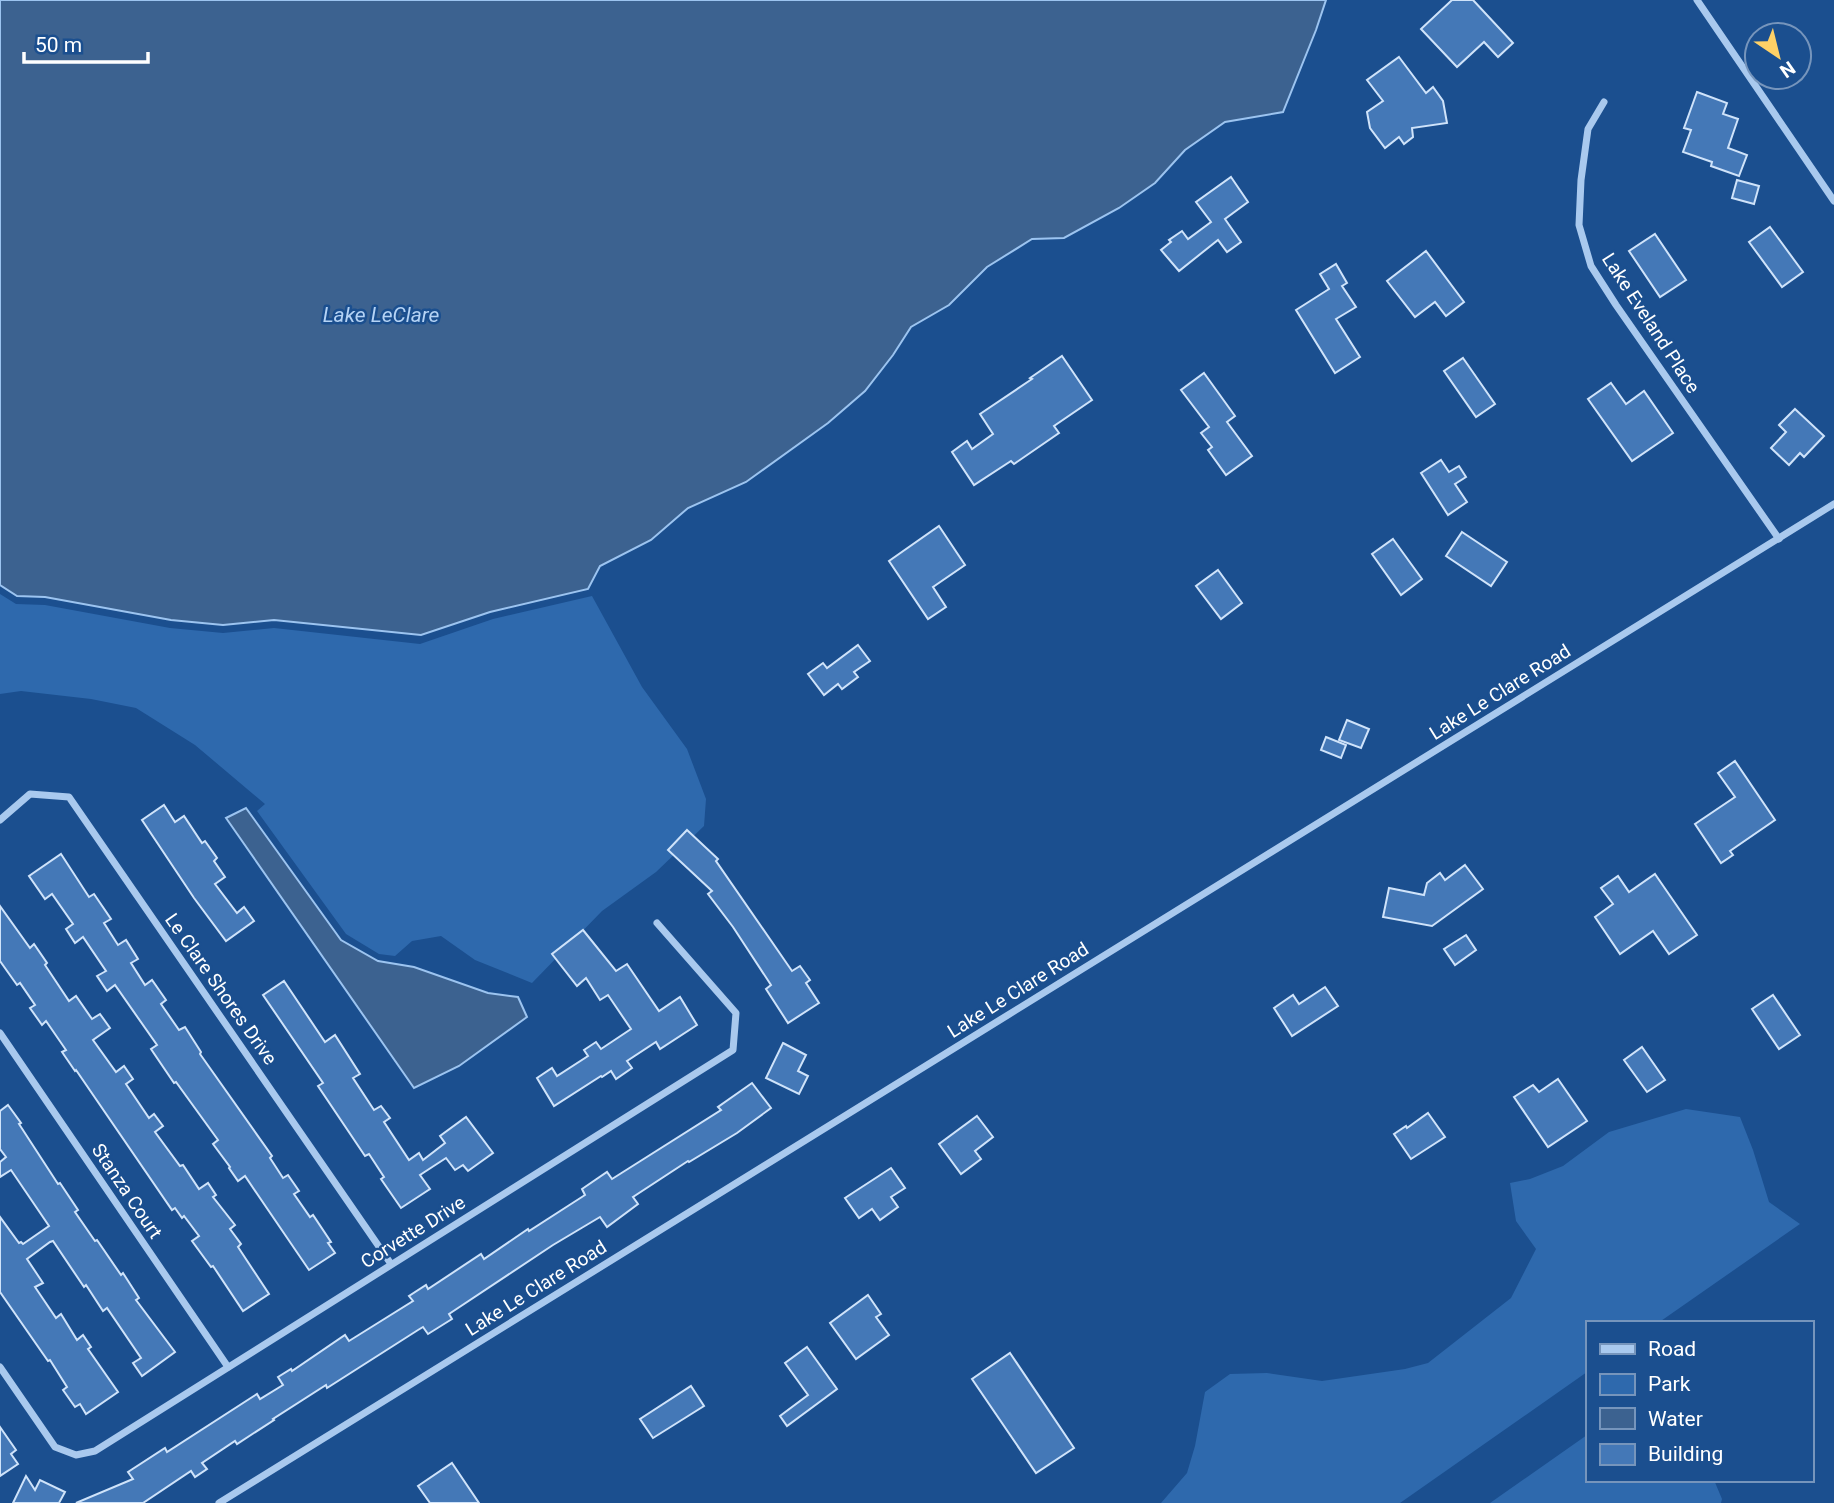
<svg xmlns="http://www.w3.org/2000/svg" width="1834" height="1503" font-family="Roboto,sans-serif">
  <rect width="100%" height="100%" fill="#1b4f8f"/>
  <g fill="#2e69ad">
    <polygon points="0,594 16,604 45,605 170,628 223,633 274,628 420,644 493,619 592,596 642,687 687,749 706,799 704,826 656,872 602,911 532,983 475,960 441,936 412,941 395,956 379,954 346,934 257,811 265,804 195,745 136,708 91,699 21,691 0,694"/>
    <polygon points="1686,1109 1740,1117 1753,1150 1769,1202 1800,1224 1658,1323 1587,1323 1587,1372 1400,1503 1161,1503 1187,1473 1195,1446 1205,1392 1230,1374 1267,1373 1322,1381 1405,1369 1428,1363 1511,1298 1536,1249 1516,1221 1510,1183 1530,1179 1563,1166 1609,1132"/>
    <polygon points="1587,1435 1587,1480 1714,1480 1722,1499 1721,1503 1490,1503"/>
  </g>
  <g fill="#3c6290" stroke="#9cc4f0" stroke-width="2">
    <polygon points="0,0 1326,0 1316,30 1283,112 1225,122 1185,150 1155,183 1119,208 1064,238 1032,239 987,267 949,305 911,327 893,355 865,391 828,423 746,482 688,508 651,540 600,566 588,589 490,612 421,635 274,620 223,625 171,620 45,597 17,596 0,585"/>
    <polygon points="246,808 341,940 378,961 414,967 488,993 518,997 527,1017 459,1066 414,1088 226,818"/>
  </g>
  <g fill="#4478b7" stroke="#cfe3fa" stroke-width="2">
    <polygon points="1452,0 1473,0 1513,43 1498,57 1484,42 1457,67 1421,29"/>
    <polygon points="1399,57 1426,93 1433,87 1443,101 1447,123 1412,128 1413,137 1404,144 1399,137 1385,148 1370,128 1367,112 1383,101 1367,80"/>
    <polygon points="1697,92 1727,103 1723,114 1738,119 1728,148 1747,155 1739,176 1711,166 1712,162 1683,152 1691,130 1684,128"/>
    <polygon points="1231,177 1248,202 1225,219 1241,242 1227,252 1218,240 1179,271 1161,250 1171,242 1169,240 1182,231 1188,239 1211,222 1196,202"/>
    <polygon points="1737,180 1759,186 1754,204 1732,198"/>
    <polygon points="1770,227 1803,272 1782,287 1749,242"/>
    <polygon points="1655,234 1686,280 1660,297 1629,251"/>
    <polygon points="1426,251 1464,302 1446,316 1435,302 1415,317 1387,281"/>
    <polygon points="1336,264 1347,283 1342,286 1356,307 1336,319 1360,357 1335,373 1296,310 1329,289 1320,274"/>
    <polygon points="1062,356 1092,400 1054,426 1059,433 1014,464 1011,461 974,485 952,452 967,441 972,449 993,434 980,414 1032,379 1030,378"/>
    <polygon points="1463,358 1495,404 1476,417 1444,371"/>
    <polygon points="1204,373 1235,416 1227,422 1252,456 1226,475 1208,450 1212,447 1201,433 1209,427 1181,390"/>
    <polygon points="1611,383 1626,404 1644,391 1673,433 1632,461 1588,399"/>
    <polygon points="1795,409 1824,436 1804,457 1800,453 1789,465 1771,448 1786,432 1779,425"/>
    <polygon points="1441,460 1449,472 1459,466 1466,477 1455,484 1467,502 1448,515 1421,473"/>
    <polygon points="939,526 965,565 933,587 946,607 928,619 889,561"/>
    <polygon points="1462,532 1507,562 1491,586 1446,556"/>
    <polygon points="1393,539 1422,579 1401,595 1372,554"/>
    <polygon points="1218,570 1242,603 1221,619 1196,586"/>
    <polygon points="858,645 870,661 854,672 858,677 842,689 838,684 824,695 808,674 823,663 827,668"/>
    <polygon points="1347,720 1369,729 1361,748 1339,740"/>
    <polygon points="1326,737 1346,745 1341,758 1321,750"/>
    <polygon points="1735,761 1775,820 1730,851 1733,855 1721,863 1695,824 1735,797 1718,773"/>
    <polygon points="164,805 175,822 184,816 202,843 205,841 217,858 214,861 225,877 215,884 237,913 244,907 254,921 226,941 194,898 142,820"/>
    <polygon points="687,830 718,859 716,861 792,971 800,966 810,980 806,983 819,1003 788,1023 766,989 771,985 733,927 708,894 712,891 668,850"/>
    <polygon points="61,854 89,897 94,894 111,919 104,923 118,945 126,940 138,959 131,963 145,985 152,980 166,1000 161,1004 179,1030 185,1027 201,1052 200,1054 272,1156 270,1158 283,1178 288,1175 299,1191 294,1194 310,1217 313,1215 331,1242 328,1243 335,1253 309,1270 245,1176 238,1181 229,1168 230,1167 213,1144 218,1140 176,1082 174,1083 151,1049 157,1045 115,985 107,991 97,976 106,971 83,937 75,943 66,929 73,924 52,894 45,899 29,876"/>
    <polygon points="1465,865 1483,889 1432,926 1383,917 1389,888 1424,895 1427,883 1440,873 1445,880"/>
    <polygon points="1655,874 1697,935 1669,954 1653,931 1620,954 1595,917 1613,904 1601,888 1618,876 1629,892"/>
    <polygon points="0,906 30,948 34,944 47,963 45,965 69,1001 76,996 92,1019 100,1014 110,1028 93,1040 116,1072 124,1066 133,1079 126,1084 149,1118 154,1114 163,1126 155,1132 180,1166 183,1165 199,1189 208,1183 216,1195 213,1197 235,1225 230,1229 241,1244 238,1247 269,1294 243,1311 213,1266 211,1267 192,1241 199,1236 184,1216 182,1218 175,1208 172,1210 76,1070 75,1071 62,1052 66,1050 46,1021 42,1025 30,1008 35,1005 20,983 17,985 0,961"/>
    <polygon points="583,930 616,971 627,964 659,1011 680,997 697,1025 660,1049 656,1042 627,1061 632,1068 616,1079 611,1071 602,1077 601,1076 554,1106 537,1078 552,1068 557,1076 588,1056 584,1050 596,1042 601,1049 631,1029 608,995 600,1000 586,978 577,986 552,954"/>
    <polygon points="1466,935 1476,950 1455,965 1444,949"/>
    <polygon points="284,981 325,1042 335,1035 360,1074 353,1078 374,1110 381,1106 390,1118 384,1122 409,1160 419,1153 423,1160 445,1143 440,1136 466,1117 493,1153 468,1171 463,1165 455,1170 446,1158 420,1175 430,1189 401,1208 381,1179 384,1177 369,1154 365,1156 318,1086 323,1083 263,995"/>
    <polygon points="1325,987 1338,1006 1292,1036 1274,1008 1293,995 1299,1004"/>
    <polygon points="1773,995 1800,1035 1779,1049 1752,1009"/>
    <polygon points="783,1043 806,1055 798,1071 808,1076 799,1094 766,1078"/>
    <polygon points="1642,1047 1665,1080 1647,1092 1624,1060"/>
    <polygon points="1558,1079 1587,1121 1548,1147 1514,1097 1533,1085 1539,1092"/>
    <polygon points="752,1083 771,1108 737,1133 689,1162 688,1161 633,1197 638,1204 607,1227 600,1217 553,1245 449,1314 452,1319 428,1334 423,1327 418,1330 327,1388 326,1385 273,1419 274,1420 237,1444 235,1441 202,1463 207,1469 195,1477 191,1471 143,1503 76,1503 133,1479 128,1472 165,1448 167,1452 257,1394 260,1399 283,1385 278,1377 291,1369 292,1371 345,1335 349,1341 413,1301 409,1296 426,1285 428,1289 481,1254 484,1259 528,1229 529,1231 585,1195 582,1189 607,1172 612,1179 721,1110 718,1107"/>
    <polygon points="8,1105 21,1123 19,1124 58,1184 60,1183 78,1210 75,1212 95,1241 97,1240 121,1275 123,1273 139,1298 136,1300 175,1352 142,1376 133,1363 141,1358 107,1308 103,1311 86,1285 84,1287 53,1241 50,1242 27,1259 43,1283 35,1287 56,1318 61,1314 77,1340 83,1335 91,1347 88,1349 118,1392 86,1414 80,1404 75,1407 63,1390 67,1387 50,1360 48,1361 0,1292 0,1217 19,1243 21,1242 23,1244 49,1226 11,1170 0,1177 0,1162 6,1157 0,1149 0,1111"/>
    <polygon points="1428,1113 1445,1137 1411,1159 1394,1134 1406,1126 1407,1128"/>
    <polygon points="977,1116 993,1137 975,1151 981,1159 961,1174 939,1144"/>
    <polygon points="891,1168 905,1188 891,1197 898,1207 880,1220 872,1209 859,1218 845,1198"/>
    <polygon points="868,1295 881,1314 876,1317 889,1335 856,1359 830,1323"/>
    <polygon points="807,1347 837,1389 787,1426 780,1416 808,1395 785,1363"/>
    <polygon points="1010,1353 1074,1448 1036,1473 972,1379"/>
    <polygon points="691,1386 704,1406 653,1438 640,1419"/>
    <polygon points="0,1427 16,1450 11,1454 18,1464 0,1476"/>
    <polygon points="452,1463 479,1503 430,1503 418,1486"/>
    <polygon points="26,1476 35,1490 40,1480 65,1492 59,1503 13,1503"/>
  </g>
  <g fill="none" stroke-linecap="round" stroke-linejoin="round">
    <g stroke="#a9c9ee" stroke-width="7">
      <polyline points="1697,0 1834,201"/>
      <polyline points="1604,102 1588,129 1581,180 1579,225 1591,266 1616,305 1779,539"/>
      <polyline points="0,820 30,794 69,797 391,1264"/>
      <polyline points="0,1033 228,1367"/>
      <polyline points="0,1367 55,1447 76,1455 95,1451 733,1050 736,1013 657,923"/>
      <polyline points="219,1503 1834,504"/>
    </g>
  </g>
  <g text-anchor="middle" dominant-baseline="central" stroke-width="5" stroke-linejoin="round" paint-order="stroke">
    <g font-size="19" fill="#fff" stroke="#1b4f8f">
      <text transform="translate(1651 323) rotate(57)">Lake Eveland Place</text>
      <text transform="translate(1500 692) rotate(-32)">Lake Le Clare Road</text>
      <text transform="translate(221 989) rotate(55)">Le Clare Shores Drive</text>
      <text transform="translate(1018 990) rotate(-32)">Lake Le Clare Road</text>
      <text transform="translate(127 1191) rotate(56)">Stanza Court</text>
      <text transform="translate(413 1232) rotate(-32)">Corvette Drive</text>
      <text transform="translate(536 1288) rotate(-32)">Lake Le Clare Road</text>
    </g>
    <g font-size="21" font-style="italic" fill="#b5d3f5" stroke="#1b4f8f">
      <text x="381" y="315">Lake LeClare</text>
    </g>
  </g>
  <rect x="1586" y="1321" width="228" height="161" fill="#1b4f8f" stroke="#7695bc" stroke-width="2"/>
  <rect x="1600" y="1344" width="35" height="10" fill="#a9c9ee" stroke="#7695bc" stroke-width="2"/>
  <text x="1648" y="1356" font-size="21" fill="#ffffff">Road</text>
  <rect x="1600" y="1374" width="35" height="21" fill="#2e69ad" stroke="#7695bc" stroke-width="2"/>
  <text x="1648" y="1391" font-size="21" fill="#ffffff">Park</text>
  <rect x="1600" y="1408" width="35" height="21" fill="#3c6290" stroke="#7695bc" stroke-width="2"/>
  <text x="1648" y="1426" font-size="21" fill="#ffffff">Water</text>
  <rect x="1600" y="1444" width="35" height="21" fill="#4478b7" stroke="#7695bc" stroke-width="2"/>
  <text x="1648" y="1461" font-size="21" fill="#ffffff">Building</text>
  <g transform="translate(1778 56) rotate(145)"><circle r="33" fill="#1b4f8f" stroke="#7695bc" stroke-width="2"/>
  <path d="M0-5L12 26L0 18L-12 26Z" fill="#ffd166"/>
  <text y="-10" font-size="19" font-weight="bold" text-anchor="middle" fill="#ffffff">N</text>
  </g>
  <path d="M24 52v10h124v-10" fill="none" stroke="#ffffff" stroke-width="3.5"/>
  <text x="35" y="52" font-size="21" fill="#ffffff" stroke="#1b4f8f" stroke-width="5" paint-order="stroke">50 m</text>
</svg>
